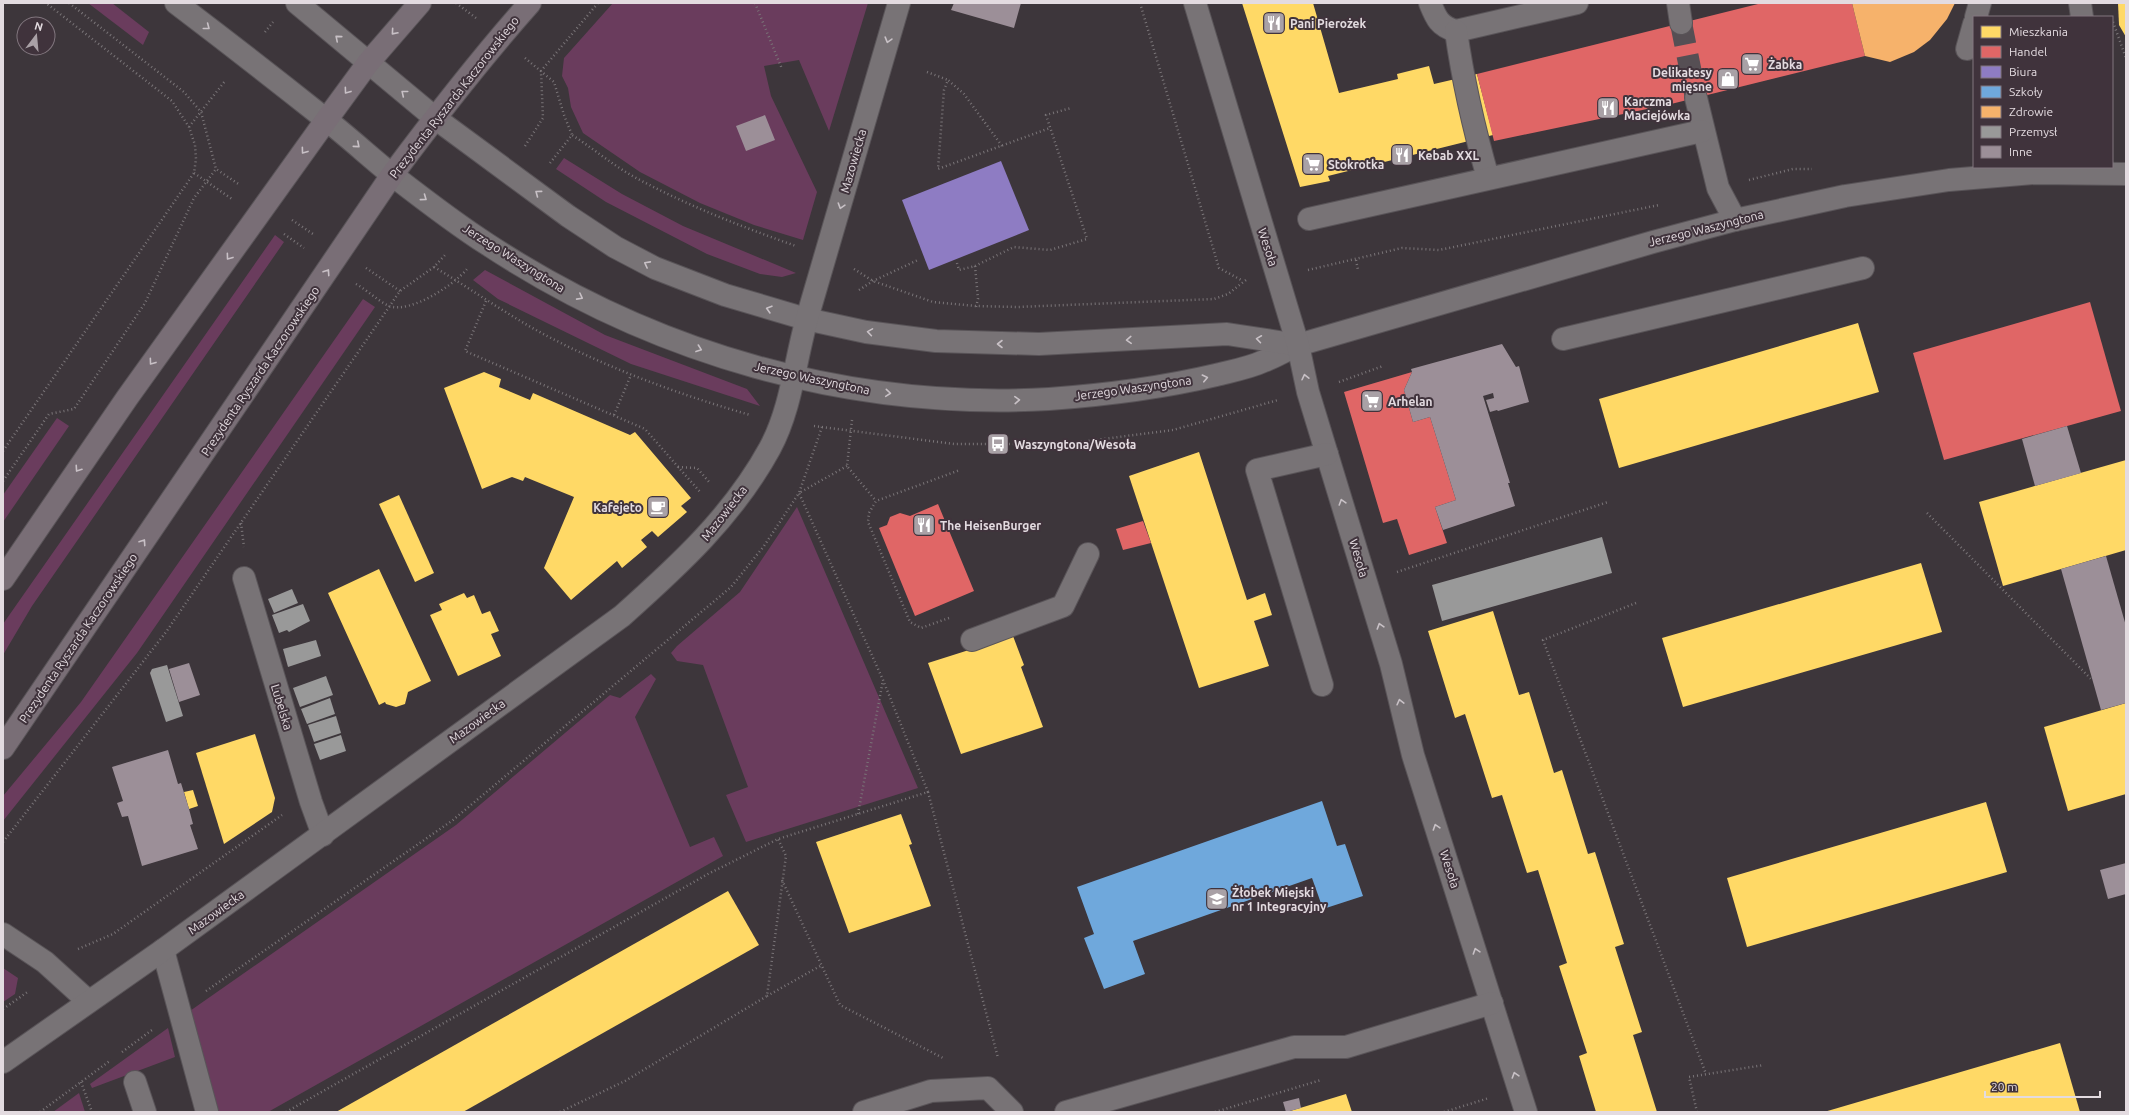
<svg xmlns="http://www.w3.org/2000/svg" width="2129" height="1115" font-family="Ubuntu,sans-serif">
  <rect width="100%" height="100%" fill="#3d363b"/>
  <g fill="#6a3c5d">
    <polygon points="88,3 112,3 149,32 143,45"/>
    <polygon points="613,3 868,3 829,131 799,60 764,66 771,96 817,192 803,240 754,225 700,203 640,172 583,133 571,107 568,88 562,76 564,58"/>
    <polygon points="564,158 622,194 683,226 796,273 782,277 760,274 707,254 606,202 556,169"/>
    <polygon points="275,235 284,242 32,606 3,655 3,624"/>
    <polygon points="485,270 605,335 747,389 760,406 631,364 498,299 473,280"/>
    <polygon points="363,299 375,307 137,653 3,821 3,796 81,702"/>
    <polygon points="57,418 69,426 3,522 3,495"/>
    <polygon points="797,507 918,788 746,842 726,795 748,787 703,665 677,661 671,653 677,646 740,592"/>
    <polygon points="651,674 656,679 635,717 690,847 714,837 723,856 268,1112 218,1112 187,1013 456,825 610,695 620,698"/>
    <polygon points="3,968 18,978 15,994 3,1002"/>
    <polygon points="168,1028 175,1057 92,1088 90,1084"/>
    <polygon points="79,1093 85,1112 53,1112"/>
  </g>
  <g fill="#ffd966">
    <polygon points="1242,3 1313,3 1339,93 1398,79 1397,74 1429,66 1434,84 1477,74 1493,135 1328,176 1330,181 1300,187"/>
    <polygon points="2118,3 2126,3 2126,37 2119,25"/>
    <polygon points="1858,323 1879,392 1619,468 1599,399"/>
    <polygon points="484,372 501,379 499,387 530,400 533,393 630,435 635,432 691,498 681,506 687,512 658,537 652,531 641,540 647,547 622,568 617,561 571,600 544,568 574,497 525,477 523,481 512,477 482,489 444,388"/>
    <polygon points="1199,452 1247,600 1265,593 1272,615 1254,621 1269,666 1199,688 1129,476"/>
    <polygon points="2126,460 2126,550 2003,586 1979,502"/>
    <polygon points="399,495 434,573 415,582 379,504"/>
    <polygon points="1921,563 1942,632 1683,707 1662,638"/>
    <polygon points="379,569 431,681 408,692 405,704 396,707 386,704 385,702 379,705 328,593"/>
    <polygon points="464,593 467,598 474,595 482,614 490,611 499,631 491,634 501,656 458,676 430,615 442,610 439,604"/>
    <polygon points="1493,611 1519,695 1529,692 1554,773 1562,770 1588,854 1595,852 1624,944 1615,947 1642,1032 1633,1035 1657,1112 1596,1112 1579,1056 1587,1053 1559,966 1567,963 1538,870 1527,873 1502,795 1492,798 1465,714 1455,718 1428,631"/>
    <polygon points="1013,636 1024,665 1021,667 1043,727 961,754 928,663"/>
    <polygon points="2126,703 2126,794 2068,811 2044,727"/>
    <polygon points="255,734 275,798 272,812 224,844 196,753"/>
    <polygon points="193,790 198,806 189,809 184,792"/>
    <polygon points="1986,802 2007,872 1747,947 1727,878"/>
    <polygon points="901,814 912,844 909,845 931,906 849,933 816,842"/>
    <polygon points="728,891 759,945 463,1112 336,1112"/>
    <polygon points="2060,1043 2080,1112 1824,1112"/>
    <polygon points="1346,1094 1352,1112 1287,1112"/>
  </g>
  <g fill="#e06666">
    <polygon points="1762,3 1852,3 1865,56 1671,104 1494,141 1477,74"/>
    <polygon points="2090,302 2121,411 1944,460 1913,353"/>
    <polygon points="1412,372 1404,390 1413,422 1430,417 1456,500 1435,507 1447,543 1409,555 1397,519 1383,523 1344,392"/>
    <polygon points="938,504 974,591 915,616 879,528 887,525 890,517 900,513 910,516"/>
    <polygon points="1143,521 1151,543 1123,550 1116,529"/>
  </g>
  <polygon fill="#8e7cc3" points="1001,161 1029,230 929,270 902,200"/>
  <polygon fill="#6fa8dc" points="1322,801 1337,846 1345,844 1363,896 1323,909 1312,878 1133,941 1145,974 1104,989 1084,938 1094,934 1077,887"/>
  <polygon fill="#f6b26b" points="1852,3 1955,3 1947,19 1930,40 1914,52 1890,62 1865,56"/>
  <g fill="#999">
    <polygon points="1602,537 1612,573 1442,621 1432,585"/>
    <polygon points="292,589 298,603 274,613 268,599"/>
    <polygon points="303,604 310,621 289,632 287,630 279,633 272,615"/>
    <polygon points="316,640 321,656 288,667 283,649"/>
    <polygon points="167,665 183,716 166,722 150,673 152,669"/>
    <polygon points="326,676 333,695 300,707 293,688"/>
    <polygon points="330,698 335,714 307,724 301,709"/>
    <polygon points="336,716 341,733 314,742 308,725"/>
    <polygon points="341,735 346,751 320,760 314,744"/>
  </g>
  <g fill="#9c8f98">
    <polygon points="954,3 1021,3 1014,28 951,10"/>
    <polygon points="765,115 775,140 746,151 736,126"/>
    <polygon points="1502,344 1516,367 1519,366 1529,402 1498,411 1497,410 1490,412 1486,400 1494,398 1493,393 1483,396 1510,483 1508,483 1515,506 1443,530 1435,507 1456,500 1430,417 1413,422 1404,390 1412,372 1411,369"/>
    <polygon points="2067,426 2081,473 2035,486 2022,439"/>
    <polygon points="2106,556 2126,626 2126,703 2101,710 2061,569"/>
    <polygon points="189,663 200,695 179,702 169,669"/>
    <polygon points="168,750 178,784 181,783 189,809 193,824 190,825 198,849 142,866 128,816 122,817 117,803 123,801 112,767"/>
    <polygon points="2126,863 2126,894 2108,899 2100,870"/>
    <polygon points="1299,1098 1301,1108 1286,1112 1283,1102"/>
  </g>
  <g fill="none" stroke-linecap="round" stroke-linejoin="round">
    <polyline stroke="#564f54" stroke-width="22" stroke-dasharray="22 11" stroke-linecap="butt" points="1681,23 1696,98"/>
    <g stroke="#595458" stroke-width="24">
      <g id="minor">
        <path d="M176 3C226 41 275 79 324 118 347 136 369 156 391 174 422 198 454 223 487 244 654 354 850 410 1049 399 1105 395 1161 388 1216 375 1232 371 1249 368 1264 361 1275 357 1286 350 1298 345L1653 242 1735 220 1845 196 1949 180 2035 173 2126 174"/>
        <polyline points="297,3 435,118 568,216 615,247 655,268 725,295 806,319 866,332 936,341 1039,344 1227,334 1298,345"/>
        <polyline points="1195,3 1298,345 1308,392 1391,664 1413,755 1526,1112"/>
        <path d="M1430 3C1436 18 1439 26 1456 31L1577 3"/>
        <polyline points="1678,3 1681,23"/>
        <polyline points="2080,3 2082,17"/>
        <polyline points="1976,17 1980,3"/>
        <path d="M1456 31C1463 81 1474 129 1488 178"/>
        <polyline points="1967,49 1974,24"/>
        <polyline points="1696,98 1718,188 1735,220"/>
        <polyline points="1309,219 1702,131"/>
        <polyline points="1563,339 1863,268"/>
        <polyline points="244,578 311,802 323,835"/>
        <polyline points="972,640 1063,606 1088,554"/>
        <polyline points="1322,685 1257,470 1327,454"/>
        <polyline points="3,934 45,962 88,1001"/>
        <polyline points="163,950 207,1112"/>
        <path d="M3 1062 163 950 622 616C678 566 733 516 770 448 792 407 795 359 808 315 838 211 869 107 899 3"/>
        <polyline points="135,1082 145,1112"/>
        <polyline points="864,1112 931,1091 988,1088 1012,1112"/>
        <polyline points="1066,1112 1294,1047 1346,1047 1492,1003"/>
      </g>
    </g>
    <g stroke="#595458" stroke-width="24">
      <g id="major">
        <polyline points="3,579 127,398 327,119 368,63 420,3"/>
        <path d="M3 748 392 175C436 116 481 58 530 3"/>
      </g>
    </g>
    <g stroke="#7a7578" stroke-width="2.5" stroke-dasharray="1 3" stroke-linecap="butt">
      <polyline points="69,3 184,92 201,112 216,169 240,185"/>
      <polyline points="456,3 476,18"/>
      <polyline points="755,3 782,69"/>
      <polyline points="1140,3 1219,268 1243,281"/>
      <polyline points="2113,22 2126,58"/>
      <polyline points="265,32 273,22"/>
      <polyline points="525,58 554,82 564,115 572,135"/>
      <polyline points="927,72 948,80"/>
      <polyline points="189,127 225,81"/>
      <polyline points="525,146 543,118 541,71 598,3"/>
      <polyline points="1002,146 964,94 948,80 944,90 938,169 1050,128"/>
      <path d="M550 163 572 135C594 149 615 167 638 179 689 206 742 227 796 246"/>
      <polyline points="194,173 232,199"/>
      <polyline points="1749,180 1793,169 1812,169"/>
      <polyline points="292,220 313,234"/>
      <polyline points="284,234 304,248"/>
      <polyline points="1356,260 1358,270"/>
      <polyline points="957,263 959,270 975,266 978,299 976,307"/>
      <polyline points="975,266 1014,247 1050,250 1087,239 1046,115 1071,108"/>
      <path d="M434 267C473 290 510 317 551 338 615 371 681 395 750 415"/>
      <polyline points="366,268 400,291"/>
      <polyline points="854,269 873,281 933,302 976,306 1017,307 1214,299 1228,294 1246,280"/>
      <polyline points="1308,270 1402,248 1439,250 1659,205"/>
      <path d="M356 284C367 290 378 301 389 306 410 314 454 285 467 269"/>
      <polyline points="859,290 873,281 918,260"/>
      <polyline points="486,301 465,351 645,429 701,493"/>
      <polyline points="1339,382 1383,366"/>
      <polyline points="614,415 631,375"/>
      <polyline points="852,420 847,466 876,501"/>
      <polyline points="814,426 954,444 1064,444 1173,430 1278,400"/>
      <polyline points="822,427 799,493 847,466"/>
      <polyline points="3,451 194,173 196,159 195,145 189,127 172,101 46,3"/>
      <polyline points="678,467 697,468 710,483"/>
      <polyline points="3,481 49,414 74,409 145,303 194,198 216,169"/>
      <polyline points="1927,513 2092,680"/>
      <polyline points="241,523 244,547"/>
      <polyline points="1397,572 1608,502"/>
      <polyline points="1636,603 1543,640 1706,1074"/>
      <polyline points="949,618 921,628 910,622 868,522 869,513 876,501 960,470"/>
      <polyline points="928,792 998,1058"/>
      <polyline points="858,814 883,680"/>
      <polyline points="3,842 166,632 400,291 434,267 445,255"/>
      <polyline points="782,880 840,1005 943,1058"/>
      <polyline points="78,949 113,934 282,815"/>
      <polyline points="206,991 453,820 731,587 764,546 799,493"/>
      <polyline points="767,996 822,965"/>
      <polyline points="3,1009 29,991"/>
      <polyline points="122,1052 152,1030"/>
      <polyline points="81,1082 92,1112"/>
      <polyline points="40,1112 111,1060"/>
      <polyline points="286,1112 708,874 778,839 928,792 883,680 799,493"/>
      <polyline points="560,1112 625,1081 767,996 786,856 778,839"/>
      <polyline points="1215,1112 1321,1080"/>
      <polyline points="1444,1112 1489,1098"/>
      <polyline points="1697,1112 1689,1077 1764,1065"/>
    </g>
    <use href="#minor" stroke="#787376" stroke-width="22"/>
    <use href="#major" stroke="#796e76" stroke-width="22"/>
  </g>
  <defs><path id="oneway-chevron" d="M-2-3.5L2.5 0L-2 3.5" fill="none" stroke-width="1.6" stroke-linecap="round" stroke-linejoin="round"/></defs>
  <g stroke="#c8c1c6">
    <use href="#oneway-chevron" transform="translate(207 27) rotate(38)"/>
    <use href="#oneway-chevron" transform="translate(338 38) rotate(-139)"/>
    <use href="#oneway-chevron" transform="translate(888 40) rotate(106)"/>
    <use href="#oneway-chevron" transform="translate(404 93) rotate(-141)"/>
    <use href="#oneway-chevron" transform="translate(357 145) rotate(40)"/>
    <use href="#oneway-chevron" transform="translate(538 193) rotate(-143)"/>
    <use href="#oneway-chevron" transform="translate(424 198) rotate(36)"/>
    <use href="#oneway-chevron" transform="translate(841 206) rotate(107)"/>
    <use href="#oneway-chevron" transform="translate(647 264) rotate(-152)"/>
    <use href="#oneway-chevron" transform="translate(580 297) rotate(28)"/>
    <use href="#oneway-chevron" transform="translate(769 309) rotate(-164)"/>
    <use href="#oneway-chevron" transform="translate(870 332) rotate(-171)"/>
    <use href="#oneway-chevron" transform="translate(1259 339) rotate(-172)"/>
    <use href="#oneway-chevron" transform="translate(1129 340) rotate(177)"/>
    <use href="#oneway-chevron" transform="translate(1000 344) rotate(180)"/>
    <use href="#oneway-chevron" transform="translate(699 349) rotate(20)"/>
    <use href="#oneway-chevron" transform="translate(1305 377) rotate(-103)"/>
    <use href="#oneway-chevron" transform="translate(1205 378) rotate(-13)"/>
    <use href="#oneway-chevron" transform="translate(888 393) rotate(5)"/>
    <use href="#oneway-chevron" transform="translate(1017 400) rotate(-3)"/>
    <use href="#oneway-chevron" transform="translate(1342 502) rotate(-107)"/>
    <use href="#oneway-chevron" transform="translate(1380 626) rotate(-107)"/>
    <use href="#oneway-chevron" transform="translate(1400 702) rotate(-104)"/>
    <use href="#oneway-chevron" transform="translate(1436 827) rotate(-108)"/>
    <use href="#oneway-chevron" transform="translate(1476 951) rotate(-108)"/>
    <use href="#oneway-chevron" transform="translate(1515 1075) rotate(-107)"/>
  </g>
  <g stroke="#c8c0c6">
    <use href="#oneway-chevron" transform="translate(394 32) rotate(131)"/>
    <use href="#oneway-chevron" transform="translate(347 91) rotate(126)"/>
    <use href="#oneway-chevron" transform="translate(304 151) rotate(126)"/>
    <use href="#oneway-chevron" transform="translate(229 257) rotate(126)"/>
    <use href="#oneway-chevron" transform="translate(327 272) rotate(-56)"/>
    <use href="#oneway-chevron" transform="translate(152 362) rotate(126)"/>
    <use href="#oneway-chevron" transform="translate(78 469) rotate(124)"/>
    <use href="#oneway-chevron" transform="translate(143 542) rotate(-56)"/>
  </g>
  <defs>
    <g id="restaurant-square" transform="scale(1.15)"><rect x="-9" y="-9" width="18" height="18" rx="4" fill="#a9a1a6" stroke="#40333c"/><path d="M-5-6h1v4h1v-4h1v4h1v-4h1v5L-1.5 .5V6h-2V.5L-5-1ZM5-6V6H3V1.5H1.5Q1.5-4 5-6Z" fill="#fff"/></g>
    <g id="supermarket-square" transform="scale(1.15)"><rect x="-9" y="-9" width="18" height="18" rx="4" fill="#a9a1a6" stroke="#40333c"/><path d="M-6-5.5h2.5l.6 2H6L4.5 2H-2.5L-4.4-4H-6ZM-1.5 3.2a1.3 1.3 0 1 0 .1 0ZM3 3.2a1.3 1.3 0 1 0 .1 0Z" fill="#fff"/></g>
    <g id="shop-square" transform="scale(1.15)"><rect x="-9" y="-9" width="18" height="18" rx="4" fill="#a9a1a6" stroke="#40333c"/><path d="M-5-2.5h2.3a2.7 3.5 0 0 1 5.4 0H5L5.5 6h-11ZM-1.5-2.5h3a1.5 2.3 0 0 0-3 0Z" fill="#fff"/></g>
    <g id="bus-square" transform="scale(1.15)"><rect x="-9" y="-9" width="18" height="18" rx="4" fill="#a9a1a6" stroke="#40333c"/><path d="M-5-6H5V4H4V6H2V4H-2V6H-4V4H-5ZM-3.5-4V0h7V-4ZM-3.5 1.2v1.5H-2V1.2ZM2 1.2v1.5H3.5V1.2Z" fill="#fff"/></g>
    <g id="cafe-square" transform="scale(1.15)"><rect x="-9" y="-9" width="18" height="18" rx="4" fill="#a9a1a6" stroke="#40333c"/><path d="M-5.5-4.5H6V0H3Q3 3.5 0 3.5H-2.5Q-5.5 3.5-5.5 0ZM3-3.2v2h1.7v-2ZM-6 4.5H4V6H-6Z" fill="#fff"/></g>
    <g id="school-square" transform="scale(1.15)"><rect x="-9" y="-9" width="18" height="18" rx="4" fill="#a9a1a6" stroke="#40333c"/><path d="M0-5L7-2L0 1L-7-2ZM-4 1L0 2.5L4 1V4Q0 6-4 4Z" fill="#fff"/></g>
  </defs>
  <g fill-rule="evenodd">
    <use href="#restaurant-square" x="1274" y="23"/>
    <use href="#supermarket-square" x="1752" y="64"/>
    <use href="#shop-square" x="1728" y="79"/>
    <use href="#restaurant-square" x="1608" y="108"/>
    <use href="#restaurant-square" x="1402" y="155"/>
    <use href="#supermarket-square" x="1313" y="164"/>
    <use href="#supermarket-square" x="1372" y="401"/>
    <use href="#bus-square" x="998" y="444"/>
    <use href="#cafe-square" x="658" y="507"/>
    <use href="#restaurant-square" x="924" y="525"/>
    <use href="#school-square" x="1217" y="899"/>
  </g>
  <g text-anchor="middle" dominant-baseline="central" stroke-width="4" stroke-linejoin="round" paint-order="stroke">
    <g font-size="12" font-weight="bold" fill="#e3dbe0" stroke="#40333c" text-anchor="start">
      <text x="1290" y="23">Pani Pierożek</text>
      <text x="1768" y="64">Żabka</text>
      <text x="1712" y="72" text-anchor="end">Delikatesy<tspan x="1712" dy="14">mięsne</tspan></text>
      <text x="1624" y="101">Karczma<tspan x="1624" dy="14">Maciejówka</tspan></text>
      <text x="1418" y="155">Kebab XXL</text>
      <text x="1328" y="164">Stokrotka</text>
      <text x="1388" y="401">Arhelan</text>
      <text x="1014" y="444">Waszyngtona/Wesoła</text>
      <text x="642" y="507" text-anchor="end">Kafejeto</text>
      <text x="940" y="525">The HeisenBurger</text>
      <text x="1232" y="892">Żłobek Miejski<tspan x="1232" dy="14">nr 1 Integracyjny</tspan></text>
    </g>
    <g font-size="12" fill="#e3dbe0" stroke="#40333c">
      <text transform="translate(454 97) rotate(-52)">Prezydenta Ryszarda Kaczorowskiego</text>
      <text transform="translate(853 161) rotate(-74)">Mazowiecka</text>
      <text transform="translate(1706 228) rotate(-14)">Jerzego Waszyngtona</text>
      <text transform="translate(1268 247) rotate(72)">Wesoła</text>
      <text transform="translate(514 258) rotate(32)">Jerzego Waszyngtona</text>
      <text transform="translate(260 371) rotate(-56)">Prezydenta Ryszarda Kaczorowskiego</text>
      <text transform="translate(812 378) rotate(12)">Jerzego Waszyngtona</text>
      <text transform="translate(1133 388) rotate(-8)">Jerzego Waszyngtona</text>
      <text transform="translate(724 513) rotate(-52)">Mazowiecka</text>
      <text transform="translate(1359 558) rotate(73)">Wesoła</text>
      <text transform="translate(78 638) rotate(-56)">Prezydenta Ryszarda Kaczorowskiego</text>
      <text transform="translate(282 707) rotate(73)">Lubelska</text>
      <text transform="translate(477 721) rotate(-36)">Mazowiecka</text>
      <text transform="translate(1450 869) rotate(72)">Wesoła</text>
      <text transform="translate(216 912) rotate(-36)">Mazowiecka</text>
    </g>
  </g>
  <rect width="2129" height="1115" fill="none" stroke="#e3dbe0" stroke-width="8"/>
  <rect x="1973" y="16" width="140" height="152" fill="#40333c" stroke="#81767e"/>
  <rect x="1981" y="26" width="20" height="12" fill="#ffd966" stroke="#81767e"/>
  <text x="2009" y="36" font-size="12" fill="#e3dbe0">Mieszkania</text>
  <rect x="1981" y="46" width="20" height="12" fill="#e06666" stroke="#81767e"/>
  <text x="2009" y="56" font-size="12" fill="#e3dbe0">Handel</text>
  <rect x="1981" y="66" width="20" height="12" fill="#8e7cc3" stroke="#81767e"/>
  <text x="2009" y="76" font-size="12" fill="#e3dbe0">Biura</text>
  <rect x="1981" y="86" width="20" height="12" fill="#6fa8dc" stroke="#81767e"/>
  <text x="2009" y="96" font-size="12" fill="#e3dbe0">Szkoły</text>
  <rect x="1981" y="106" width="20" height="12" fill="#f6b26b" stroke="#81767e"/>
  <text x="2009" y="116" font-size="12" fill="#e3dbe0">Zdrowie</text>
  <rect x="1981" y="126" width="20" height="12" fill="#999999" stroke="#81767e"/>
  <text x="2009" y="136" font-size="12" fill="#e3dbe0">Przemysł</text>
  <rect x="1981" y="146" width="20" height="12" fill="#9c8f98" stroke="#81767e"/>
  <text x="2009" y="156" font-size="12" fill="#e3dbe0">Inne</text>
  <g transform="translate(36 36) rotate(16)"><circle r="19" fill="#40333c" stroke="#81767e"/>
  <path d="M0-3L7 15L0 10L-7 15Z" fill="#a9a1a6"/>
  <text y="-6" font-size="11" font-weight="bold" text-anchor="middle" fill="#e3dbe0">N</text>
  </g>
  <path d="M1985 1091v6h115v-6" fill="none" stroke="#e3dbe0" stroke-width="2"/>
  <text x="1991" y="1091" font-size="12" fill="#e3dbe0" stroke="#40333c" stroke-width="3" paint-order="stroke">20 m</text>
</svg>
